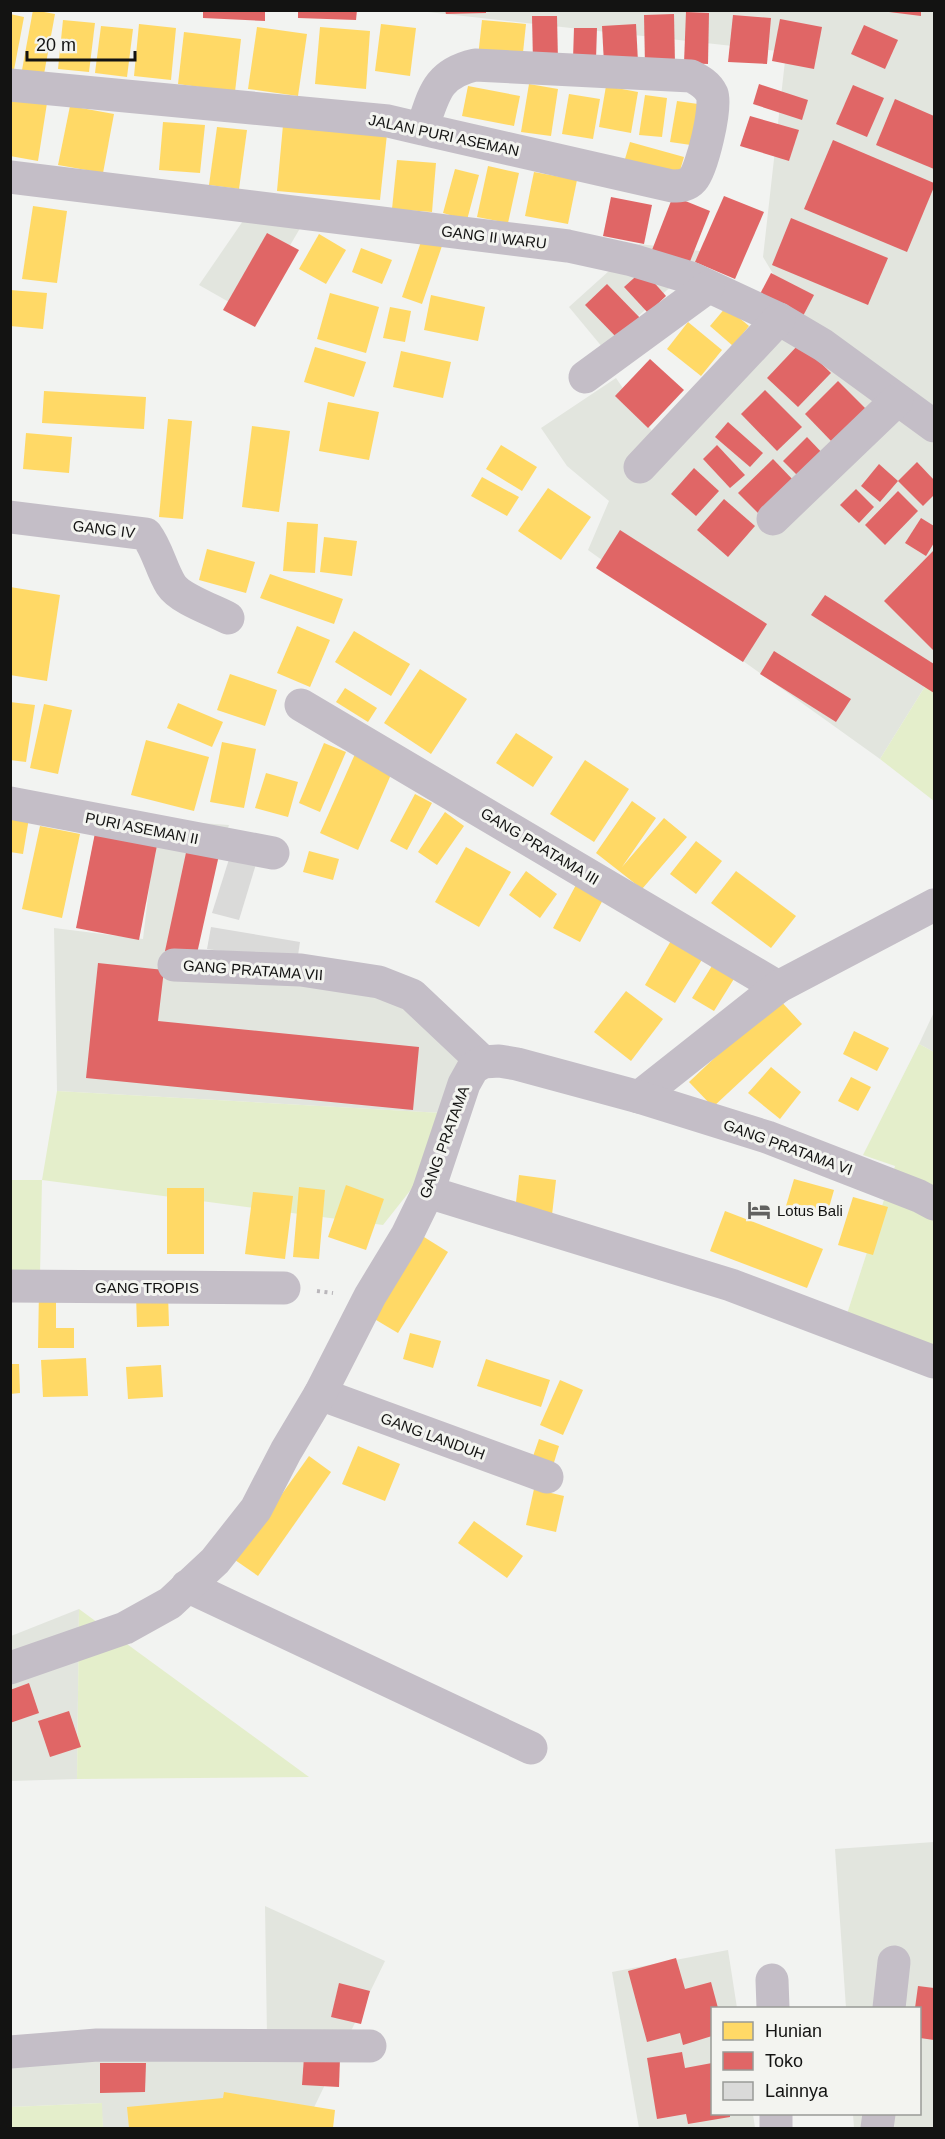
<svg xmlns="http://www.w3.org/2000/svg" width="945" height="2139" font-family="Arial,sans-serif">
  <rect width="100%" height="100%" fill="#f2f3f1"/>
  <g fill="#e2e5de">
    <polygon points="419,11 934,11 934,674 929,680 880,759 588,550 609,501 567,466 541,428 616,378 658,440 792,305 763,257 786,52"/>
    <polygon points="256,202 313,206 250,314 199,285"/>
    <polygon points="639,244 709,252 603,348 569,307"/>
    <polygon points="157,820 229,825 186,955 414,996 472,1043 442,1113 57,1091 54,928 143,939"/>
    <polygon points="934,1012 934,1052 919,1044"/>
    <polygon points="79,1609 77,1779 11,1781 11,1636"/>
    <polygon points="934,1842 934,2128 854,2128 853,2114 920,2114 920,2008 846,2008 835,1849"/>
    <polygon points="265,1906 385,1961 304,2128 103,2128 101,2103 11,2107 10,2043 267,2037"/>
    <polygon points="728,1950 737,2008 712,2008 712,2114 753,2114 755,2128 639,2128 612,1972"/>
  </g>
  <g fill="#e4eecb">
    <polygon points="929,680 934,685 934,801 880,759"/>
    <polygon points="919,1044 934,1052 934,1356 847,1314 895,1166 863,1155"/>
    <polygon points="57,1091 442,1113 417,1182 383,1225 42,1180 40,1275 11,1276 10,1180 42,1180"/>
    <polygon points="79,1609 309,1777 77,1779"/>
    <polygon points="102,2103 103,2128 11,2128 11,2107"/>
  </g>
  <g fill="#ffd966">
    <polygon points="33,10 55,14 44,74 22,70"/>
    <polygon points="10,14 24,17 14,70 10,69"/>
    <polygon points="63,20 95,23 89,72 58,69"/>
    <polygon points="482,20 526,24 522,62 478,57"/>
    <polygon points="139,24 176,28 171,80 134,76"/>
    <polygon points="381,24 416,28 410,76 375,71"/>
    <polygon points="101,26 133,29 127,77 95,73"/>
    <polygon points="257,27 307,34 298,96 248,89"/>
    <polygon points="320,27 370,31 366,89 315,84"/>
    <polygon points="184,32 241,39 235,92 178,84"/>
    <polygon points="529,84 558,89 551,136 521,132"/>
    <polygon points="468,86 520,96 514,126 462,116"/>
    <polygon points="606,86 638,92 631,133 599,127"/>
    <polygon points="569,94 600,99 593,139 562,134"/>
    <polygon points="645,95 667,98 662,137 639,135"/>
    <polygon points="10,97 47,103 38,161 10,156"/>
    <polygon points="677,101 698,104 691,145 670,142"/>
    <polygon points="70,106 114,114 103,173 58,165"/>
    <polygon points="163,122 205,125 200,173 159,170"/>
    <polygon points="283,125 387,134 380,200 277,191"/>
    <polygon points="217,127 247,130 239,189 209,185"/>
    <polygon points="630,142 684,157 679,174 625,159"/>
    <polygon points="397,160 436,163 432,212 392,209"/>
    <polygon points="488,166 519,173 508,223 477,217"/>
    <polygon points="455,169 479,175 467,220 443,213"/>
    <polygon points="534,172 577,180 568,224 525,216"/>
    <polygon points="33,206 67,211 57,283 22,279"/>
    <polygon points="319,234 346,250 326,284 299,269"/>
    <polygon points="423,236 443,243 422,304 402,297"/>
    <polygon points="361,248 392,260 382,284 352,272"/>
    <polygon points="10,290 47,293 43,329 10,326"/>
    <polygon points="330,293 379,307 366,353 317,339"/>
    <polygon points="431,295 485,307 478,341 424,330"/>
    <polygon points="390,307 411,311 405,342 383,338"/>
    <polygon points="726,307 749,326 733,346 710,326"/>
    <polygon points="688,322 722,350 701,376 667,349"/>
    <polygon points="315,347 366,362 354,397 304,382"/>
    <polygon points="401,351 451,362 443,398 393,387"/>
    <polygon points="44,391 146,397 144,429 42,423"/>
    <polygon points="328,402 379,412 369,460 319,451"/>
    <polygon points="168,419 192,421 183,519 159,517"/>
    <polygon points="252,426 290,431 279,512 242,507"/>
    <polygon points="26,433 72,437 69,473 23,469"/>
    <polygon points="501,445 537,467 522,491 486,469"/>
    <polygon points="482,477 519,497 507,516 471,496"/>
    <polygon points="548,488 591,517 561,560 518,531"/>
    <polygon points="287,522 318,524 315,573 283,571"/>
    <polygon points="324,537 357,541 352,576 320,572"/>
    <polygon points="207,549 255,562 246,593 199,580"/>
    <polygon points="270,574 343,599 334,624 260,598"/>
    <polygon points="10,587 60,595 47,681 10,675"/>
    <polygon points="297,626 330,640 310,687 277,673"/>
    <polygon points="354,631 410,664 391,696 335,662"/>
    <polygon points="420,669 467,699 431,754 384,723"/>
    <polygon points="230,674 277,690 265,726 217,710"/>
    <polygon points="345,688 377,708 368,722 336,702"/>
    <polygon points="10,702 35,705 26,762 10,760"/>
    <polygon points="178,703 223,722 212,747 167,728"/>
    <polygon points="44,704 72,710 58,774 30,768"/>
    <polygon points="516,733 553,757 533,787 496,763"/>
    <polygon points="146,740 209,757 194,811 131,795"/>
    <polygon points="222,742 256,749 244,808 210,802"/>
    <polygon points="324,743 346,752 320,812 299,803"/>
    <polygon points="355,754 393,770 358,850 320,833"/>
    <polygon points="585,760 629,789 594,842 550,814"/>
    <polygon points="266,773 298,782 288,817 255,808"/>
    <polygon points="415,794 432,803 407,850 390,841"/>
    <polygon points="632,801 656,818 622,867 664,818 687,837 642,889 596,853"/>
    <polygon points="445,812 464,826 437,865 418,852"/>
    <polygon points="10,815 29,818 23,854 10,852"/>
    <polygon points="40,826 80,834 62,918 22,909"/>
    <polygon points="696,841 722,861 696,894 670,874"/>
    <polygon points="466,847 511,872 479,927 435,902"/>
    <polygon points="309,851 339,859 333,880 303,872"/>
    <polygon points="526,871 557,894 540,918 509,895"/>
    <polygon points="736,871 796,916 771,948 711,903"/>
    <polygon points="577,883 604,898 580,942 553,928"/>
    <polygon points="672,939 703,958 675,1003 645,985"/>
    <polygon points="715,961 737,974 714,1011 692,998"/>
    <polygon points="626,991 663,1019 631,1061 594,1032"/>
    <polygon points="778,998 802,1024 713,1107 689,1082"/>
    <polygon points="854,1031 889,1048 877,1071 843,1054"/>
    <polygon points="771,1067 801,1092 780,1119 748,1093"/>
    <polygon points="851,1077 871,1087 858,1111 838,1101"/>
    <polygon points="519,1175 556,1180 552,1215 515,1211"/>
    <polygon points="794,1179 834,1190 826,1218 786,1206"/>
    <polygon points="346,1185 384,1199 366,1250 328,1237"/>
    <polygon points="299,1187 325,1190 319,1259 293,1257"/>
    <rect x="167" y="1188" width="37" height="66"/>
    <polygon points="253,1192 293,1196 285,1259 245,1254"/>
    <polygon points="853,1197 888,1207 873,1255 838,1245"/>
    <polygon points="725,1211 823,1249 807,1288 710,1251"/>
    <polygon points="416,1232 448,1252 398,1333 366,1314"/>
    <polygon points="39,1289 56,1289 56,1328 74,1328 74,1348 38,1348"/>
    <polygon points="168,1294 169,1326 137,1327 136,1295"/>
    <polygon points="410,1333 441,1341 433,1368 403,1359"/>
    <polygon points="86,1358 88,1396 43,1397 41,1360"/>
    <polygon points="486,1359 550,1380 541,1407 477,1386"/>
    <polygon points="10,1364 19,1364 20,1393 10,1394"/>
    <polygon points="161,1365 163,1397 128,1399 126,1367"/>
    <polygon points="560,1380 583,1390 563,1435 540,1425"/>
    <polygon points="539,1439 559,1446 552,1469 531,1462"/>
    <polygon points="358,1446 400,1464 385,1501 342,1484"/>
    <polygon points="309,1456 331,1472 258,1576 235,1560"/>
    <polygon points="534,1489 564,1496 556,1532 526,1525"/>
    <polygon points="474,1521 523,1556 507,1578 458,1543"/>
    <polygon points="224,2092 335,2110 333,2128 129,2128 127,2107 223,2098"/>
  </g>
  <g fill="#e06666">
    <polygon points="203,10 265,10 265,21 203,18"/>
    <polygon points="298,10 357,10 356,20 298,18"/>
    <polygon points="445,10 486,10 486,13 446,14"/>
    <polygon points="889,10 921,10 921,16 889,12"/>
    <polygon points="686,12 709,13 708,64 684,63"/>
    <polygon points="674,14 675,64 645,65 644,15"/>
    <polygon points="733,15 771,18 767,64 728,62"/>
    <polygon points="532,16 557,16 558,61 533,62"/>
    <polygon points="780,19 822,27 814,69 772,61"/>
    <polygon points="636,24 638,62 604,64 602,26"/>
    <polygon points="864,25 898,40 885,69 851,54"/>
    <polygon points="574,28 597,28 596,59 573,59"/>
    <polygon points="759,84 808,100 802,120 753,104"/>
    <polygon points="853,85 884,98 867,137 836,124"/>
    <polygon points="895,99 934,116 934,169 876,145"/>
    <polygon points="750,116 799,130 789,161 740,146"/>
    <polygon points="833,140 934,183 934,187 907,252 804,209"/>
    <polygon points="673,196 710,211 689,264 652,250"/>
    <polygon points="724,196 764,212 735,279 695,262"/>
    <polygon points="611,197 652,205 644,244 603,236"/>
    <polygon points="791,218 888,258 868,305 772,265"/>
    <polygon points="267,233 299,250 255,327 223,310"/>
    <polygon points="643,270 666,296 648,313 624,287"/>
    <polygon points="771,273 814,295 803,316 760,294"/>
    <polygon points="607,284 642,320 620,341 585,305"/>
    <polygon points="800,343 831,373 798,407 767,378"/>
    <polygon points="650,359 684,390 648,428 615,396"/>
    <polygon points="838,381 867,410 833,443 805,414"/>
    <polygon points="765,390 802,427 777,451 741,414"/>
    <polygon points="728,422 763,453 750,467 715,437"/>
    <polygon points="807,437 826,457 802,480 783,461"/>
    <polygon points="717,445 745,475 730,488 703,459"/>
    <polygon points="773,459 796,483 761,516 738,493"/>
    <polygon points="917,462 934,480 934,495 923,506 898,481"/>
    <polygon points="879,464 898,481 880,502 861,486"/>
    <polygon points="694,468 719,491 696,516 671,494"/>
    <polygon points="856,489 874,507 859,523 840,505"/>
    <polygon points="898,491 918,511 885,545 865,525"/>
    <polygon points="724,499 755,526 728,557 697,530"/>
    <polygon points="921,518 934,526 934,543 926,556 905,543"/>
    <polygon points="620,530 767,624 743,662 596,568"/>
    <polygon points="934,550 934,651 884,601"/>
    <polygon points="825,595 934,664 934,693 811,615"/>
    <polygon points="774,651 851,699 836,722 760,674"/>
    <polygon points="96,828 158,840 139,940 76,928"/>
    <polygon points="187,848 219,855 196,958 165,951"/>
    <polygon points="98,963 164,970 158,1021 419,1047 413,1110 86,1078"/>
    <polygon points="29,1683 39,1713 10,1723 10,1690"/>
    <polygon points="69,1711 81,1747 50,1757 38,1721"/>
    <polygon points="676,1958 685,1989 711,1982 718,2008 712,2008 712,2036 683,2045 680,2033 647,2042 628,1971"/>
    <polygon points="339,1983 370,1991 361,2024 331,2017"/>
    <polygon points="918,1986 934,1988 934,2040 920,2038 920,2008 915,2008"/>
    <polygon points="682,2052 685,2068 712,2063 712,2114 730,2114 730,2117 688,2124 686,2114 657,2119 647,2058"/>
    <polygon points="304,2057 340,2058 339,2087 302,2085"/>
    <polygon points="100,2063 146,2063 145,2092 100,2093"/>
  </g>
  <g fill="#dadad9">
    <polygon points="230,856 256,864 239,920 212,913"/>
    <polygon points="211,927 300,942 297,962 207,949"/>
  </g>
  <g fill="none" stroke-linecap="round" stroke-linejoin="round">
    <polyline stroke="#bab7bb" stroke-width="4" stroke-dasharray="3 4.5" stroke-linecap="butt" points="317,1291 333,1293"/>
    <g stroke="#c4bec7" stroke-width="33">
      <path d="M10 85 388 121 422 129 672 186C680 186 687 186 693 179 702 169 717 107 712 94 708 85 699 80 691 76L475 65C436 74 434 95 422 129"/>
      <polyline points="10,177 568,246 632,260 691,278 779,319 823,345 934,426"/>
      <polyline points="585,377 708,287"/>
      <polyline points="640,467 779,319"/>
      <path d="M10 517 146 534C158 550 161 569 171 585 180 599 213 610 228 618"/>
      <polyline points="773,519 897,400"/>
      <polyline points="301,705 778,987"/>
      <polyline points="10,803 273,853"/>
      <polyline points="174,965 301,970 379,982 412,995 483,1062"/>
      <polyline points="639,1097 778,987 934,905"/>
      <polyline points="428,1192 731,1285 934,1362"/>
      <polyline points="10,1286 284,1288"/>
      <polyline points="320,1394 547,1477"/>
      <polyline points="187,1586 531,1748"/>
      <polyline points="10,1668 125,1628 170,1603 215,1561 256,1509 286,1451 320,1394 370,1296 407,1235 428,1192 464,1084 473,1068 483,1062 499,1061 517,1064 639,1097 767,1137 919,1196 934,1204"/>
      <polyline points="772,1980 773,2008"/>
      <polyline points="889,2008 894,1962"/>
      <polyline points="10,2052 97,2045 370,2046"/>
      <polyline points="776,2114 776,2128"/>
      <polyline points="877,2128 879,2114"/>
    </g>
  </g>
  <defs>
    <g id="hotel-bare" transform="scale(1.8)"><path d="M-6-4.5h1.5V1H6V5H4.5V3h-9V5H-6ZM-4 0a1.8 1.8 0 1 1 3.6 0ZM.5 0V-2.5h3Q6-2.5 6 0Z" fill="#616160" stroke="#f3f4f0" stroke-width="2.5" paint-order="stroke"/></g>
  </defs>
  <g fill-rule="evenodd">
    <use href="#hotel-bare" x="759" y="1210"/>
  </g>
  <g text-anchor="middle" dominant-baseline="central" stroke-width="6" stroke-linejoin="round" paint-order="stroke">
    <g font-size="15" fill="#131312" stroke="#f3f4f0">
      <text transform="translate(444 135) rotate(12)">JALAN PURI ASEMAN</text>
      <text transform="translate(494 237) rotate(7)">GANG II WARU</text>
      <text transform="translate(104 529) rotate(7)">GANG IV</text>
      <text transform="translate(142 828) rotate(11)">PURI ASEMAN II</text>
      <text transform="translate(540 846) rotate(31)">GANG PRATAMA III</text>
      <text transform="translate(253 970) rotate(4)">GANG PRATAMA VII</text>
      <text transform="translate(444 1142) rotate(-70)">GANG PRATAMA</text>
      <text transform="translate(788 1147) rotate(20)">GANG PRATAMA VI</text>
      <text x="147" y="1287">GANG TROPIS</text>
      <text transform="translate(433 1436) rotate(20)">GANG LANDUH</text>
    </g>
    <g font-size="15" fill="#131312" stroke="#f3f4f0" text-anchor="start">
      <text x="777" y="1210">Lotus Bali</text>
    </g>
  </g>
  <rect width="945" height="2139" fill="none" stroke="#131312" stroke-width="24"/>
  <rect x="711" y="2007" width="210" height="108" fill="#f3f4f0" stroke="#999a97" stroke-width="1.5"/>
  <rect x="723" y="2022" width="30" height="18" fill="#ffd966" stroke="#999a97" stroke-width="1.5"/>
  <text x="765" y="2037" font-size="18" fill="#131312">Hunian</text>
  <rect x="723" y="2052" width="30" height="18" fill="#e06666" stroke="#999a97" stroke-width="1.5"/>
  <text x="765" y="2067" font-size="18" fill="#131312">Toko</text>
  <rect x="723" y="2082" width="30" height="18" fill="#dadad9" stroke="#999a97" stroke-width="1.5"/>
  <text x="765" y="2097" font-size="18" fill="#131312">Lainnya</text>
  <path d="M27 51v9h108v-9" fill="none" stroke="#131312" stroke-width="3"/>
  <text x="36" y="51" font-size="18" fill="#131312" stroke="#f3f4f0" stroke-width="4.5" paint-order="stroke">20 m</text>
</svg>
